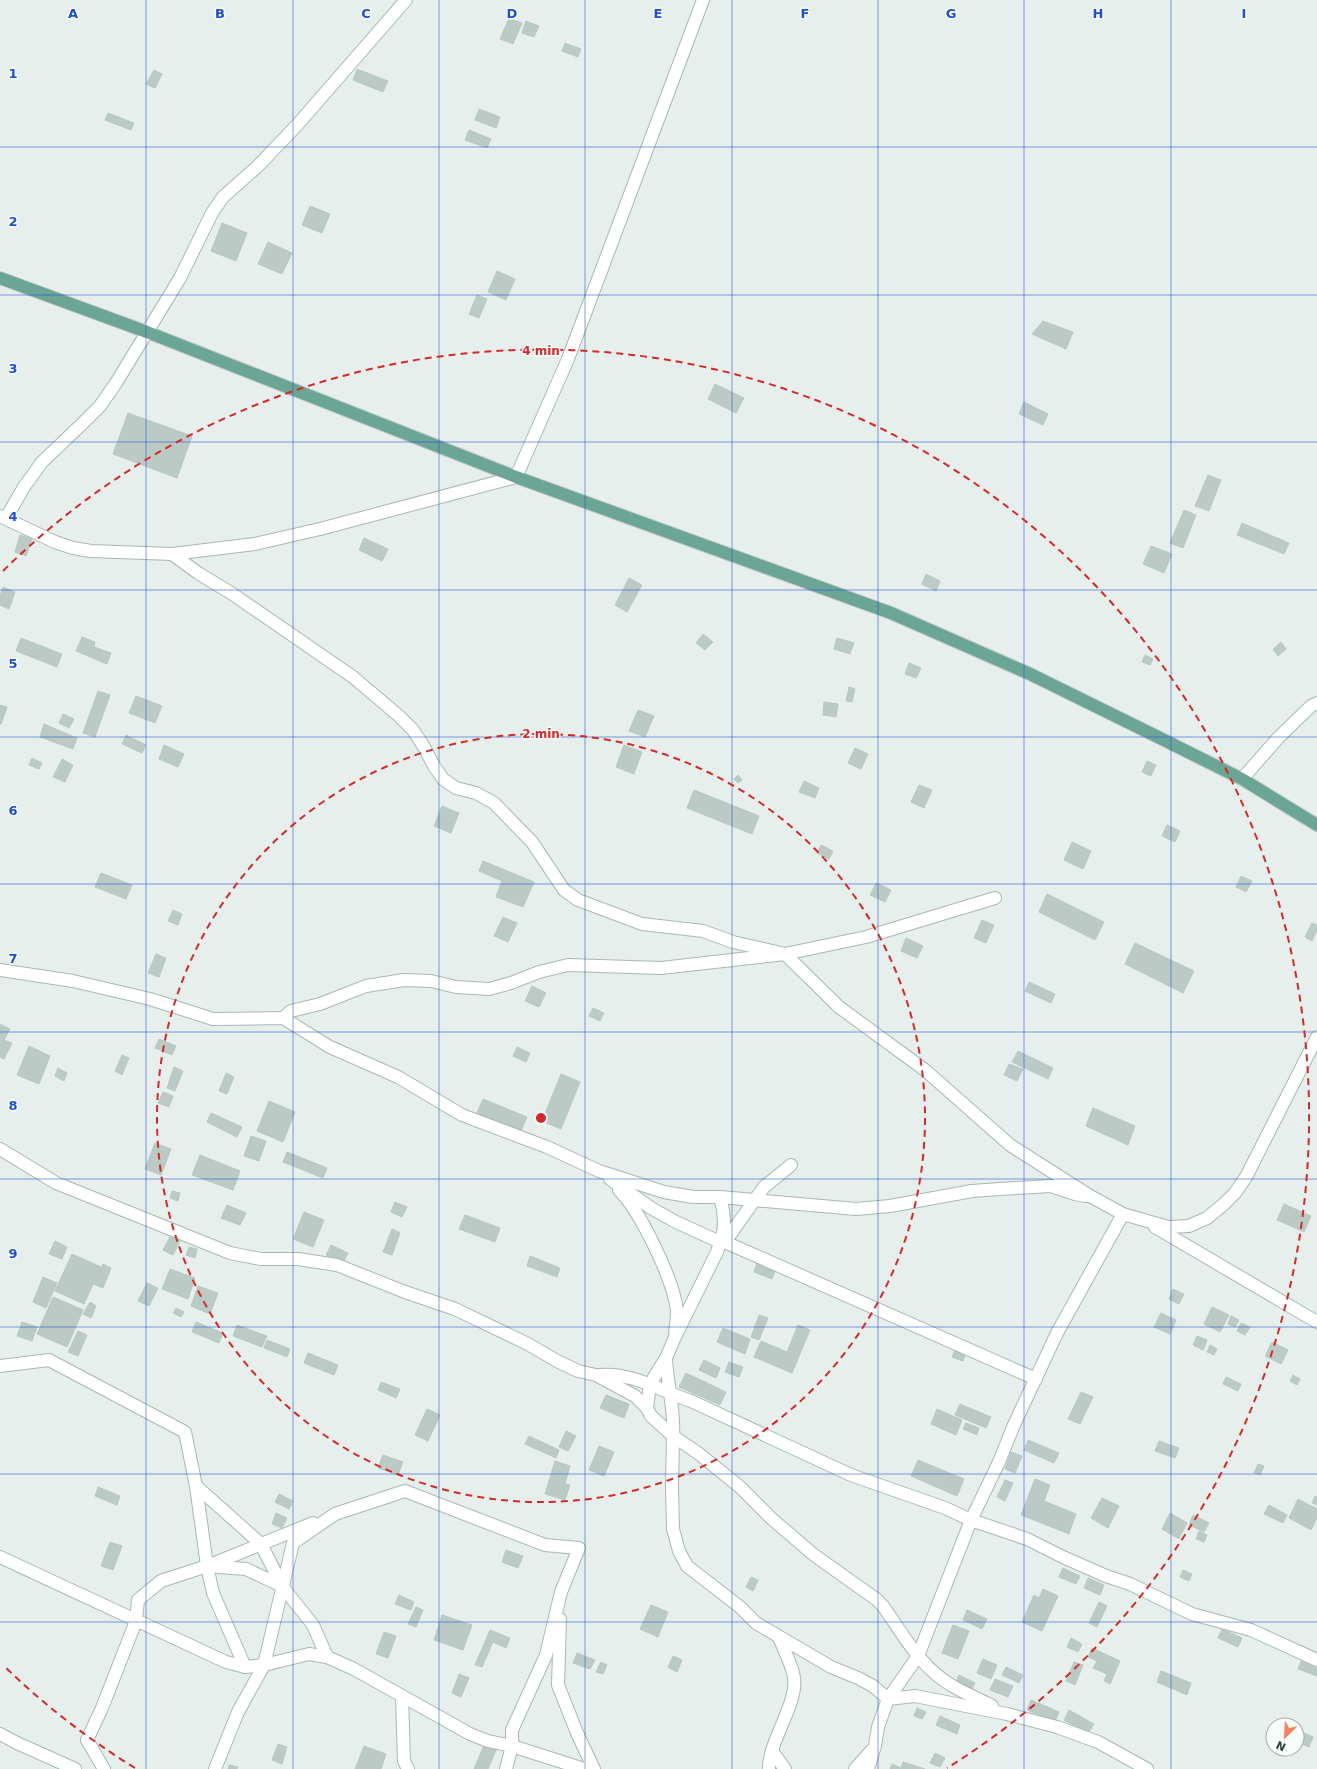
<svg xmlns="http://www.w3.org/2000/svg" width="1317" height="1769" font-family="'DejaVu Sans',sans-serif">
  <rect width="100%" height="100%" fill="#e6efeb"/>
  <g fill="#bbcac4" stroke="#b8c9c2">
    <polygon points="509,18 522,23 513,44 500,39"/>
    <polygon points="526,21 539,26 534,37 522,33"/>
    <polygon points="565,43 581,49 578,57 562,51"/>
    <polygon points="357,69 388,81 383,92 353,80"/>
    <polygon points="154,70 162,74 155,88 146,84"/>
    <polygon points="479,109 500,117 496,128 475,120"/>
    <polygon points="108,113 134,123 131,130 105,120"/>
    <polygon points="469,130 491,139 487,148 465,140"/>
    <polygon points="310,206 330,214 322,233 302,225"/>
    <polygon points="222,223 247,233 236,261 211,251"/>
    <polygon points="268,242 292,253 282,274 258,264"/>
    <polygon points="497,271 515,279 506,300 488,292"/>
    <polygon points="477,295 487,299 479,318 469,314"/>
    <polygon points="1043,321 1073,332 1066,349 1032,334"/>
    <polygon points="715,384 744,398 736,413 708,399"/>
    <polygon points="1024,402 1048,414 1043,425 1019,414"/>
    <polygon points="128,413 192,436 177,478 113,454"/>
    <polygon points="1208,475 1221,480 1209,511 1195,506"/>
    <polygon points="1184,510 1196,515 1183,548 1170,543"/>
    <polygon points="1242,523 1289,543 1284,554 1237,535"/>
    <polygon points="20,535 32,539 26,556 15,552"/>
    <polygon points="364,538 388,549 382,561 359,550"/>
    <polygon points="1151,546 1172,554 1164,573 1143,564"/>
    <polygon points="926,574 940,581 936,591 922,584"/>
    <polygon points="629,578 642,585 627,612 615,605"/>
    <polygon points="3,587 15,592 9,609 0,605 0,596"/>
    <polygon points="703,634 713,642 705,650 696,643"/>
    <polygon points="82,637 95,642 94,647 111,653 107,664 76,651"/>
    <polygon points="21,638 62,654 57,667 16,651"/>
    <polygon points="837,638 854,643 850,654 834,649"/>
    <polygon points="1281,642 1286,649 1278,656 1273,649"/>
    <polygon points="1145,655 1153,659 1150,665 1142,662"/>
    <polygon points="909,663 921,668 916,678 905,674"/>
    <polygon points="849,687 855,689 852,702 846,701"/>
    <polygon points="98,691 110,695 95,737 83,733"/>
    <polygon points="136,696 162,706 155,723 129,713"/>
    <polygon points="824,702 838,704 836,717 823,715"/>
    <polygon points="0,705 7,707 1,724 0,724"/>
    <polygon points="638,710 654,716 645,737 629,731"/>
    <polygon points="63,714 74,719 69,728 59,723"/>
    <polygon points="44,724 77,738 73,749 40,737"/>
    <polygon points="126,735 146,745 142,753 122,744"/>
    <polygon points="164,745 184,754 178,767 159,759"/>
    <polygon points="624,745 642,752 634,774 616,767"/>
    <polygon points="855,748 868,754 861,769 848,763"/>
    <polygon points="32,758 42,763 39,769 29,765"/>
    <polygon points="62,759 73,765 65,782 53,777"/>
    <polygon points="1147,761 1156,765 1151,776 1142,772"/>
    <polygon points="738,775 742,780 738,783 734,779"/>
    <polygon points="804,781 819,788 815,798 799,792"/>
    <polygon points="919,785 932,790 924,808 911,802"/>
    <polygon points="694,790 759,816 752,834 687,808"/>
    <polygon points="442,806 459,813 451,833 434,826"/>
    <polygon points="1167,825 1180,831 1175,842 1162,836"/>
    <polygon points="1072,842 1091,851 1083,869 1064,860"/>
    <polygon points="821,845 833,851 829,859 817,853"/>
    <polygon points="483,861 534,882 523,907 496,897 502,881 479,871"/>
    <polygon points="101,873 132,885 126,899 95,887"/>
    <polygon points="1241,876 1252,881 1246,892 1236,887"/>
    <polygon points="876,883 891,890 885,902 870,895"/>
    <polygon points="1047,894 1104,922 1095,940 1039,912"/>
    <polygon points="173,910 182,914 178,925 168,921"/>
    <polygon points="503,917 517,923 508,942 494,936"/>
    <polygon points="982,920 994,925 986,943 974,938"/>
    <polygon points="1312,923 1317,925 1317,930 1312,941 1305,937"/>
    <polygon points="906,938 923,946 917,958 901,951"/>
    <polygon points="1135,943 1194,971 1183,993 1125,964"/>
    <polygon points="156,954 166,958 159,977 148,973"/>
    <polygon points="1029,982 1055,994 1051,1003 1025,991"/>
    <polygon points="532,986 546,993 539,1007 525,1001"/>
    <polygon points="593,1008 604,1013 600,1021 589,1016"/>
    <polygon points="0,1024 10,1029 4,1040 12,1043 4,1059 0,1057"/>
    <polygon points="159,1039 176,1046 172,1055 155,1048"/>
    <polygon points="29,1046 50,1056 39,1084 17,1075"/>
    <polygon points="517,1047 530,1053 526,1062 513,1056"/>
    <polygon points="1018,1051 1053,1068 1048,1079 1012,1062"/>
    <polygon points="122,1055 129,1058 122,1075 115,1071"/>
    <polygon points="1009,1064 1023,1069 1017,1081 1004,1075"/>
    <polygon points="174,1067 183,1071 175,1091 167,1088"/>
    <polygon points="58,1068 67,1073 64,1081 55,1076"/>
    <polygon points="226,1073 234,1077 227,1094 219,1091"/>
    <polygon points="561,1074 580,1082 561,1129 542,1121"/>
    <polygon points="163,1092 173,1096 169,1107 158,1103"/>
    <polygon points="483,1099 527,1117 521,1131 477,1113"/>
    <polygon points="269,1101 295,1112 283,1142 257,1131"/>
    <polygon points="1093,1108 1135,1126 1128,1145 1086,1126"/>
    <polygon points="211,1113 242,1127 237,1137 207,1122"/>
    <polygon points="251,1136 266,1141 259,1161 244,1156"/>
    <polygon points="155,1143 171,1149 161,1175 145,1169"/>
    <polygon points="287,1152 327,1168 323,1178 283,1162"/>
    <polygon points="200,1155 240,1171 233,1190 192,1175"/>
    <polygon points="172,1191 180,1193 178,1201 170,1198"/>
    <polygon points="395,1202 407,1207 402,1217 391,1212"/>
    <polygon points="1284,1204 1311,1216 1304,1232 1277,1220"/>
    <polygon points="227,1205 246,1213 240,1225 221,1218"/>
    <polygon points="304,1212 324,1220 313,1247 293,1239"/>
    <polygon points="465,1215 500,1228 495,1242 459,1229"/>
    <polygon points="392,1229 400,1233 392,1255 383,1252"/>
    <polygon points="170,1237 180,1241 173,1255 163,1250"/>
    <polygon points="55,1241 67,1247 62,1259 49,1254"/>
    <polygon points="331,1245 348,1253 343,1263 326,1255"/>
    <polygon points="189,1247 197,1249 195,1258 186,1255"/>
    <polygon points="72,1254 101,1267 84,1304 55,1291"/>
    <polygon points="530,1256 560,1268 557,1277 527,1266"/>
    <polygon points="757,1262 776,1269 772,1279 754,1272"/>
    <polygon points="103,1264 111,1268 103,1288 94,1284"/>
    <polygon points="170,1269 195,1278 188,1299 162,1289"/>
    <polygon points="43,1277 57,1283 46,1308 33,1302"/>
    <polygon points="147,1283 158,1288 149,1306 138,1301"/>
    <polygon points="198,1286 218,1293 210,1314 191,1306"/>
    <polygon points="1173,1289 1184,1294 1179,1304 1169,1299"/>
    <polygon points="53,1297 83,1310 67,1347 37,1334"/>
    <polygon points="90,1302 96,1306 91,1318 83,1314"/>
    <polygon points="1212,1307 1229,1315 1220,1332 1204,1324"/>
    <polygon points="176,1308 184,1312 181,1317 173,1313"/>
    <polygon points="1161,1313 1176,1320 1170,1334 1154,1327"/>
    <polygon points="759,1315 768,1318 759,1340 751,1337"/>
    <polygon points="1231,1316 1239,1320 1235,1327 1228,1324"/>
    <polygon points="22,1322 37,1327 32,1341 17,1336"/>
    <polygon points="196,1322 223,1333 219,1343 192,1332"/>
    <polygon points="1241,1323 1250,1327 1245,1335 1237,1331"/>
    <polygon points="237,1325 267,1336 262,1347 233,1336"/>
    <polygon points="798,1325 810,1330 792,1373 754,1357 761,1341 787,1352"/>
    <polygon points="723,1328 750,1339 745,1354 717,1342"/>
    <polygon points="78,1331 87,1335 78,1356 68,1352"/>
    <polygon points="1197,1336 1207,1340 1203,1350 1193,1345"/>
    <polygon points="267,1340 290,1349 287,1357 264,1348"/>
    <polygon points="1272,1342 1288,1350 1281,1364 1265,1356"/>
    <polygon points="1210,1345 1217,1349 1214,1355 1207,1352"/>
    <polygon points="955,1350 966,1353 963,1361 952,1357"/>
    <polygon points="308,1353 338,1365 334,1375 304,1363"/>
    <polygon points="704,1360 720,1368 716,1378 699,1370"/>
    <polygon points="729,1362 743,1367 739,1377 725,1372"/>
    <polygon points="686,1373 726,1392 720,1405 679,1387"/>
    <polygon points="1293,1375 1300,1379 1297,1385 1290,1381"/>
    <polygon points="1226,1377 1241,1384 1238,1391 1223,1384"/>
    <polygon points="381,1382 400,1389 396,1398 378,1390"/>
    <polygon points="1081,1392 1093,1397 1080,1424 1068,1419"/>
    <polygon points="606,1395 629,1404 624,1418 600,1408"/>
    <polygon points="960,1404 991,1417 986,1428 955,1415"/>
    <polygon points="427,1409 440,1415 428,1441 415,1435"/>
    <polygon points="937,1409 962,1420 956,1435 931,1424"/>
    <polygon points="966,1423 979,1428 977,1435 963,1429"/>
    <polygon points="566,1431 576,1436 568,1451 559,1447"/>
    <polygon points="529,1436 559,1450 556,1458 525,1444"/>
    <polygon points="1028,1440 1059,1453 1054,1463 1024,1450"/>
    <polygon points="1159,1441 1179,1448 1175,1458 1155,1451"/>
    <polygon points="599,1446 614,1452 604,1476 589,1470"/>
    <polygon points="1011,1452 1022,1456 1015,1473 1005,1469"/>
    <polygon points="383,1455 403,1462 398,1475 378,1468"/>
    <polygon points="918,1460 964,1479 957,1496 911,1476"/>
    <polygon points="555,1461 570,1466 565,1484 570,1485 565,1500 545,1494"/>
    <polygon points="1258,1464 1264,1466 1260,1475 1254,1473"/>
    <polygon points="1035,1479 1050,1485 1044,1501 1076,1514 1069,1534 1021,1515"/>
    <polygon points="1005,1480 1013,1483 1005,1501 997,1497"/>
    <polygon points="98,1487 120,1496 117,1505 95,1496"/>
    <polygon points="279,1494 293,1501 289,1509 275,1502"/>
    <polygon points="1315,1496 1317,1497 1317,1505 1312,1503"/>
    <polygon points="1102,1498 1119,1506 1108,1528 1091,1518"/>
    <polygon points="1298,1499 1317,1509 1317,1518 1311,1530 1289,1518"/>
    <polygon points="1269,1505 1287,1515 1283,1523 1264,1514"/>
    <polygon points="276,1513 287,1518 282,1528 272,1524"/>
    <polygon points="1170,1513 1187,1523 1179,1539 1162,1529"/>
    <polygon points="1193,1515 1209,1523 1204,1532 1189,1525"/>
    <polygon points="1199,1531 1207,1535 1204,1542 1196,1539"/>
    <polygon points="110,1542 122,1546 113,1570 101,1566"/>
    <polygon points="506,1550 523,1556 518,1568 502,1562"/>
    <polygon points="1063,1568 1080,1576 1076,1584 1059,1577"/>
    <polygon points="1183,1570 1192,1574 1189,1581 1180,1577"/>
    <polygon points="751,1577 758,1580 753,1591 746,1587"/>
    <polygon points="1088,1578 1104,1585 1100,1595 1084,1588"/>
    <polygon points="1043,1589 1058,1596 1042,1631 1022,1622 1034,1595 1039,1598"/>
    <polygon points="399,1595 414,1602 411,1610 395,1604"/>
    <polygon points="1099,1602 1107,1606 1097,1627 1089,1623"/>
    <polygon points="651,1605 668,1612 658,1637 640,1629"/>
    <polygon points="416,1607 423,1610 416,1627 408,1624"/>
    <polygon points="967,1610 987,1619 982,1629 963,1620"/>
    <polygon points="442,1615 472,1625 463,1650 434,1640"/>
    <polygon points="953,1625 969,1631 958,1659 942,1653"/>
    <polygon points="1222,1629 1242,1638 1238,1647 1218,1638"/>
    <polygon points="490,1630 510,1638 506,1648 493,1642 482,1667 475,1665"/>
    <polygon points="384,1632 396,1636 388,1658 376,1654"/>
    <polygon points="1071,1638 1082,1644 1078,1652 1067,1647"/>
    <polygon points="1092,1648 1120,1661 1110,1684 1104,1681 1107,1674 1093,1668 1097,1661 1088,1657"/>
    <polygon points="577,1653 595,1660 590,1669 573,1663"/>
    <polygon points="673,1656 682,1660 677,1672 668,1667"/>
    <polygon points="983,1659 997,1665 991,1679 977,1673"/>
    <polygon points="1302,1659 1317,1665 1317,1676 1298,1669"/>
    <polygon points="601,1662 607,1665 603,1674 596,1672"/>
    <polygon points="1074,1662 1083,1665 1075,1685 1066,1681"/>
    <polygon points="1006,1667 1023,1675 1019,1683 1002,1675"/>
    <polygon points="1161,1671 1191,1683 1187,1695 1157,1682"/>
    <polygon points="459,1674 469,1678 461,1697 452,1693"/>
    <polygon points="959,1675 975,1683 971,1691 955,1684"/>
    <polygon points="995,1679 1013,1686 1008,1697 990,1690"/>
    <polygon points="1031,1700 1059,1712 1055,1721 1027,1710"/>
    <polygon points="917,1708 926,1712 922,1719 914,1716"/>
    <polygon points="1069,1710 1094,1724 1088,1733 1064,1720"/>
    <polygon points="940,1716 960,1725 957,1734 936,1725"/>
    <polygon points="1297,1730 1313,1737 1309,1747 1297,1742"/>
    <polygon points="485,1743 497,1748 488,1769 474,1769"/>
    <polygon points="278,1744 287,1747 282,1764 272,1760"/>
    <polygon points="364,1746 386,1754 381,1769 355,1769"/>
    <polygon points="935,1753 945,1758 940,1767 930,1763"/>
    <polygon points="903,1762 925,1769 890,1769 892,1764 901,1768"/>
    <polygon points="229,1765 238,1767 237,1769 228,1769"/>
  </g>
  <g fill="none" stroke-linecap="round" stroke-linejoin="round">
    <g stroke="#a8b8b2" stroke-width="14">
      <g id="street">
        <polyline points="0,516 55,542 73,548 91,551 172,554 255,544 320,529 516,477 568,359 703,0"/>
        <polyline points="6,518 24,487 42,462 83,423 100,406 116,383 180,278 212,213 223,197 258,166 298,124 406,0"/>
        <polyline points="172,554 198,573 231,593 353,677 399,716 413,730 424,747 434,766 443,779 456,788 476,793 494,803 532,842 564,890 578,900 642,924 703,931 733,942 785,954 839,1007 925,1070 1010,1145 1090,1196 1123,1214 1168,1227 1189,1226 1207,1218 1224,1204 1235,1193 1246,1177 1317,1037"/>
        <polyline points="1242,779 1278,738 1311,706 1317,703"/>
        <polyline points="0,970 73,981 150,999 213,1019 283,1018 330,1047 398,1077 462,1115 547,1147 599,1171 664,1192 693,1197 720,1197 856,1209 890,1206 972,1191 1000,1189 1051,1186 1075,1194 1085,1196"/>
        <polyline points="283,1018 291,1011 320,1004 366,986 404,980 431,981 456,987 489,989 511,983 539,972 568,965 661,968 785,954 866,937 995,898"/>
        <polyline points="0,1149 56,1183 230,1253 261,1259 298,1259 337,1265 405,1292 455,1309 528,1344 557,1361 578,1371 596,1375 635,1396 647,1408 651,1416 673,1436 672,1487 673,1529 679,1551 687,1566 740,1607 756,1623 831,1667 858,1678 873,1686 888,1699 915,1696 1007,1714 1057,1727 1098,1742 1147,1769"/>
        <polyline points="610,1179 651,1208 676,1222 720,1242 727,1243 1036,1379"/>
        <path d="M619 1190C641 1212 674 1281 677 1311 677 1318 676 1326 675 1333"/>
        <polyline points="1155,1227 1317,1322"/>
        <polyline points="727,1243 727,1239 734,1229 764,1187 791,1165"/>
        <path d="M666 1358C667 1384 675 1410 673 1436L698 1453 740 1487 772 1519 814 1555 876 1599 883 1606C903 1634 920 1667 951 1685 964 1693 979 1699 992 1706"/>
        <polyline points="0,1366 49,1360 185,1432 196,1486 207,1566 213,1593 245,1667"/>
        <path d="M600 1375C632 1372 661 1391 691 1401L851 1475 945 1508 971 1520 1027 1539 1063 1557 1106 1576 1130 1584 1192 1614 1251 1630 1317 1660"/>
        <polyline points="647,1408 650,1384 666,1358 675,1337 717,1252 723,1233 724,1222 723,1210 720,1197"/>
        <polyline points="196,1486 261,1544 282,1586"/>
        <polyline points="0,1557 226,1662 245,1667 264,1665 309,1654 327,1657 354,1669 470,1734 488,1741 512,1746 584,1769"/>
        <polyline points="210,1565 313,1523"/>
        <polyline points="560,1619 558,1685 577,1733 594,1769"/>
        <polyline points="402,1696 404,1761 408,1769"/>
        <polyline points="0,1734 17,1743 75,1769"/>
        <polyline points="772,1751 785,1769"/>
        <polyline points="104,1769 87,1740 102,1708 136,1621 138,1600 161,1581 207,1566 246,1569 282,1586 313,1625 327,1657"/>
        <polyline points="215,1769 238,1712 264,1665 293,1543 335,1514 405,1491 545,1545 579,1548 561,1592 546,1655 512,1730 512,1746 506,1769"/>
        <path d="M769 1769C768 1743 798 1703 794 1678 793 1667 783 1648 779 1637"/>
        <polyline points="855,1769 872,1750"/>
        <polyline points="868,1769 875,1746 878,1727 888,1699 918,1656 971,1520 999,1462 1013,1427 1057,1333 1123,1214"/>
      </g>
    </g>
    <g stroke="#c2cac8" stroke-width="14">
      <polyline id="primary" points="0,278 147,332 516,477 891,613 1030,674 1164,740 1242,779 1317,825"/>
    </g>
    <use href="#street" stroke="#fff" stroke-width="12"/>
    <use href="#primary" stroke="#6aa596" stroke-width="12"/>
  </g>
  <path fill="none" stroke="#1d4ed8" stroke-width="1" stroke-opacity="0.55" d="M146 0V1769M293 0V1769M439 0V1769M585 0V1769M732 0V1769M878 0V1769M1024 0V1769M1171 0V1769M0 147H1317M0 295H1317M0 442H1317M0 590H1317M0 737H1317M0 884H1317M0 1032H1317M0 1179H1317M0 1327H1317M0 1474H1317M0 1622H1317"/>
  <g fill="none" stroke="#d62828" stroke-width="2" stroke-dasharray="7 5">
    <circle cx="541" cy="1118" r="384"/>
    <path d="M135 1768A767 767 0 0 1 3 1665M3 571A767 767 0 1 1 947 1768"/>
  </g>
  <g font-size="13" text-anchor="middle" font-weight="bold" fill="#1d4ed8" stroke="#f7fbf9" stroke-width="3" stroke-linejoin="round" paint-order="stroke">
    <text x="73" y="18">A</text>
    <text x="220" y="18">B</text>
    <text x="366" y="18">C</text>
    <text x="512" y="18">D</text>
    <text x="658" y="18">E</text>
    <text x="805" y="18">F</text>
    <text x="951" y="18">G</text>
    <text x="1098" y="18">H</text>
    <text x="1244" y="18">I</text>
    <text x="13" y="78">1</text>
    <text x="13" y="226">2</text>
    <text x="13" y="373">3</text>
    <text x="13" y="521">4</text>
    <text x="13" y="668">5</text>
    <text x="13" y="815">6</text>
    <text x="13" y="963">7</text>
    <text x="13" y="1110">8</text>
    <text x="13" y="1258">9</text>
  </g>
  <circle cx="541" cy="1118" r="6" fill="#d62828" stroke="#f7fbf9" stroke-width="2"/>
  <g font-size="12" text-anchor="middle" font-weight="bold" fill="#d62828" stroke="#f7fbf9" stroke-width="3" stroke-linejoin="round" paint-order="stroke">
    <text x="541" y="355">4 min</text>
    <text x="541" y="738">2 min</text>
  </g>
  <g transform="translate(1285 1737) rotate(205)"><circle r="19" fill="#f7fbf9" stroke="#a3b1ad"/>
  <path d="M0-3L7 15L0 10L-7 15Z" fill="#f4845f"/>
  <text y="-6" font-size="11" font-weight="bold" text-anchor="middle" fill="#24423a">N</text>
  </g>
</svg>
